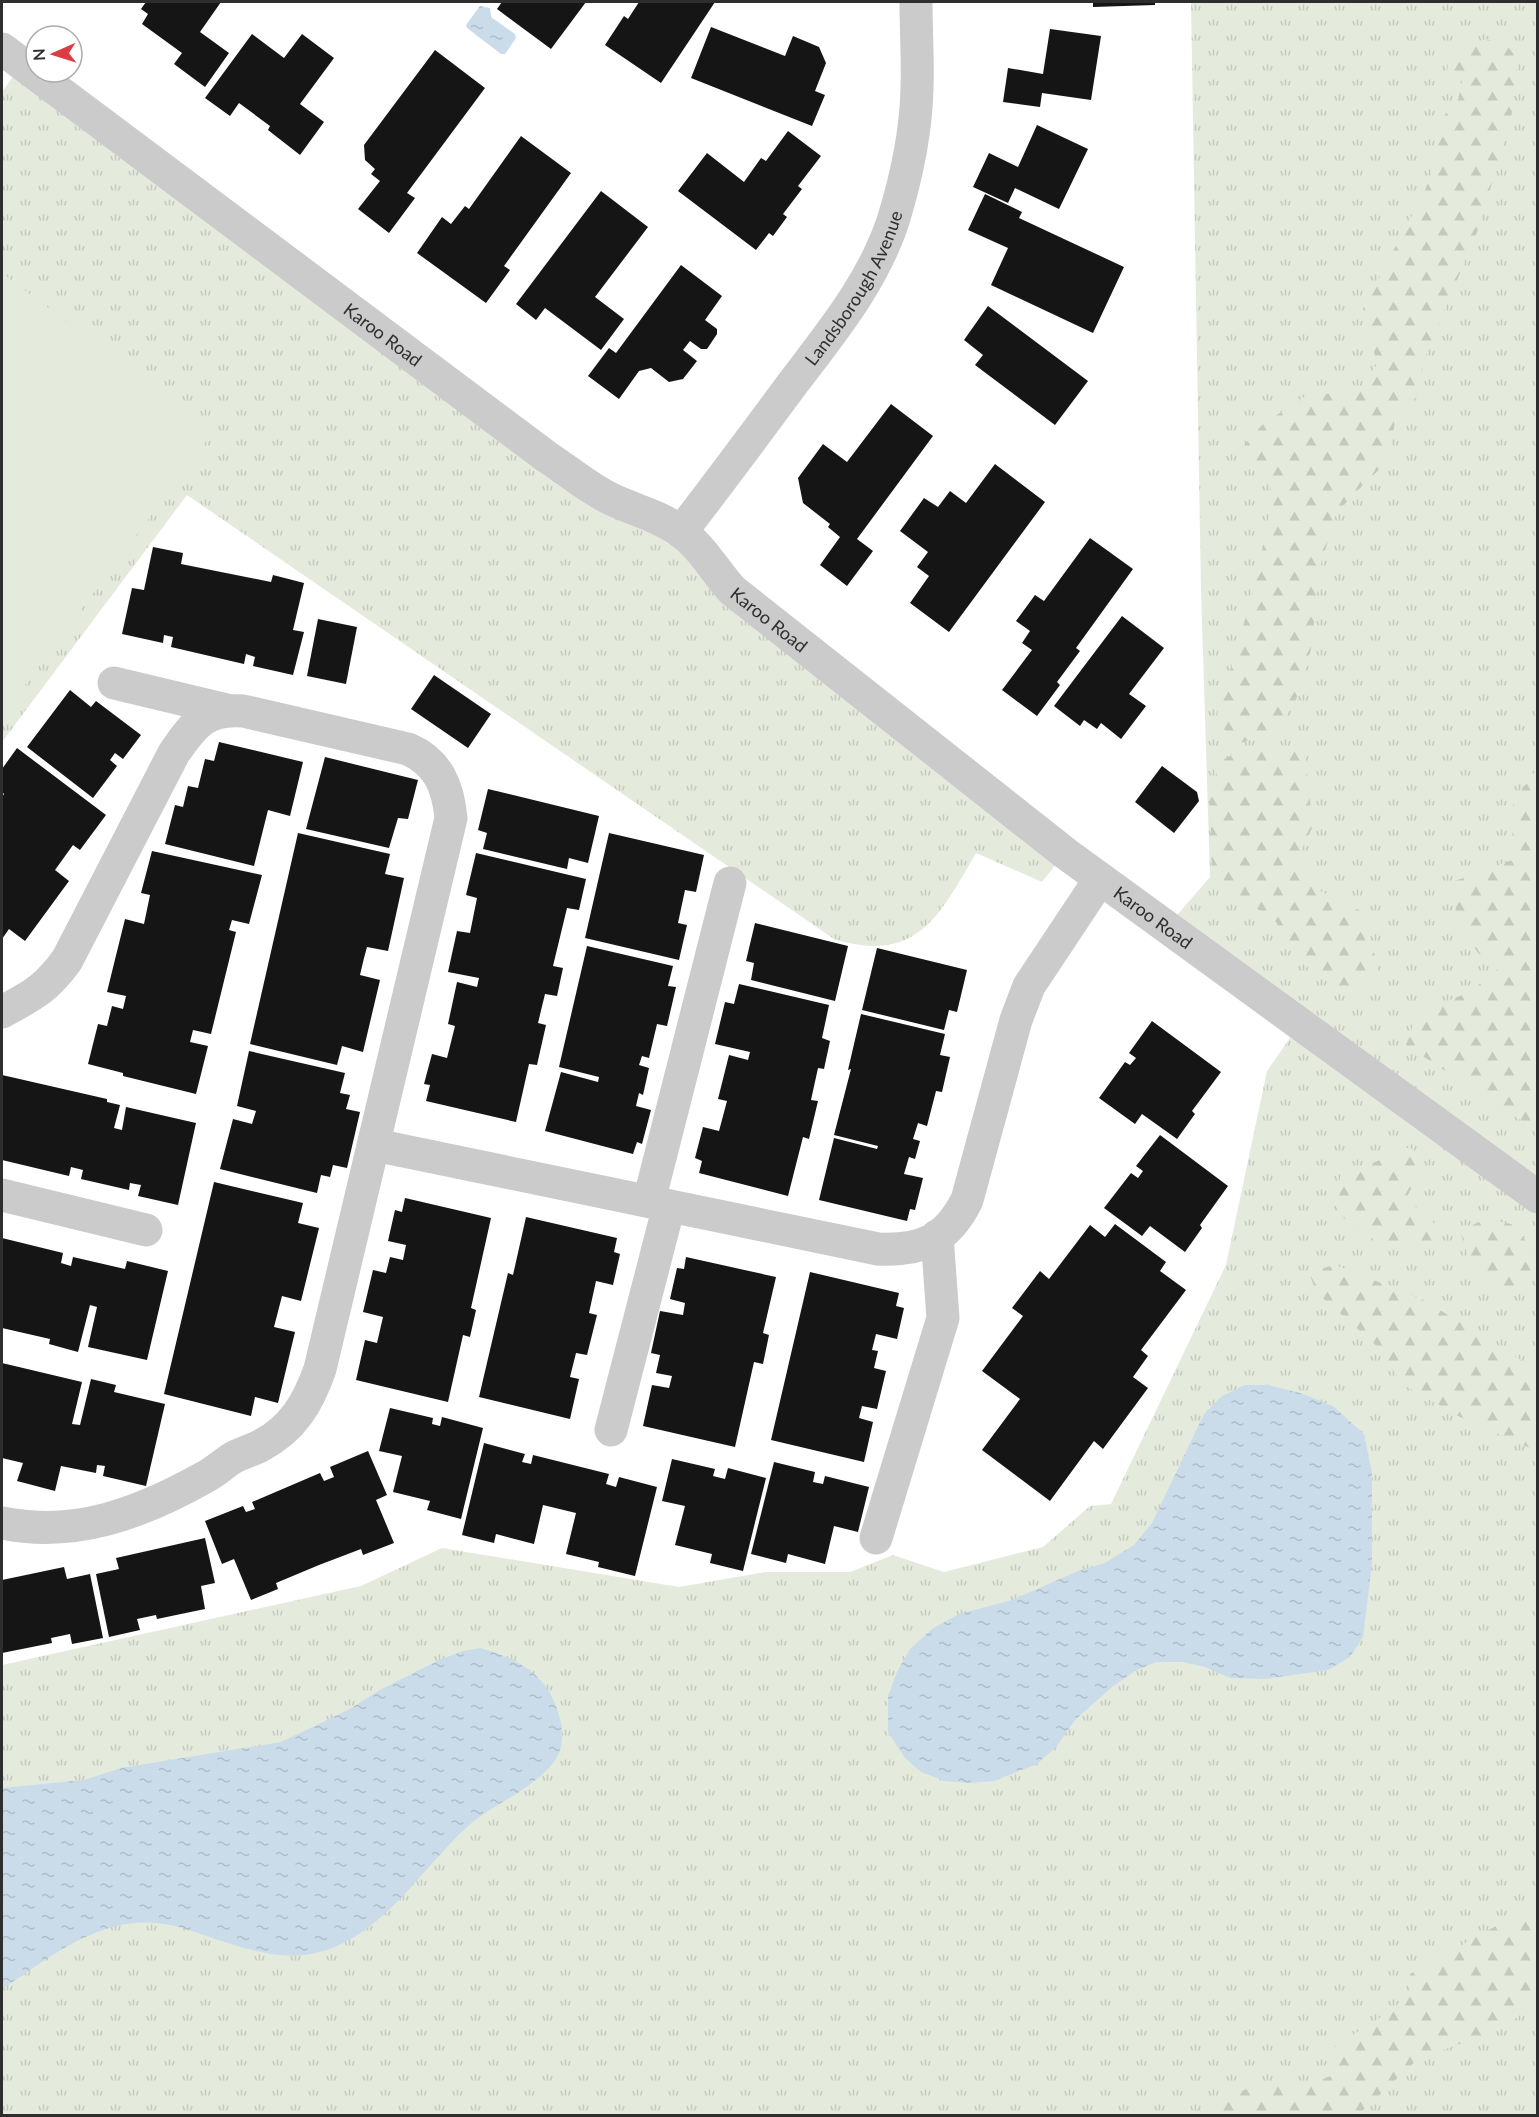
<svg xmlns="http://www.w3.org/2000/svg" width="1539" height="2117" font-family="Lato,sans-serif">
  <defs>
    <pattern id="grass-tufts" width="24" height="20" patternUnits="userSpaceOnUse" patternTransform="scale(1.5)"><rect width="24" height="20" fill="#e4ebdd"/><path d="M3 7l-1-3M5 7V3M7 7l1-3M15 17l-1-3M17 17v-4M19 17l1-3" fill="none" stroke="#c4cabe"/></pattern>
    <pattern id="forest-firs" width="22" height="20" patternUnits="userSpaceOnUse" patternTransform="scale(1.5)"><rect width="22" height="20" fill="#e4ebdd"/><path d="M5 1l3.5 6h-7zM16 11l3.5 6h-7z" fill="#c4cabe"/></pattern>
    <pattern id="water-ripples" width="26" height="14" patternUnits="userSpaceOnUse" patternTransform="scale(1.5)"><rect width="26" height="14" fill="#cadce9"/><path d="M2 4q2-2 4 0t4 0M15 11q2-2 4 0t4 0" fill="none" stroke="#aebdc8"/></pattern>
  </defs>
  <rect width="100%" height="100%" fill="#fff"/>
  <g fill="url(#grass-tufts)">
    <polygon points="1191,2 1537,2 1537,2115 2,2115 2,1665 361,1586 442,1548 679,1587 765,1572 850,1572 893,1555 944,1572 1043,1547 1090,1506 1111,1504 1226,1265 1267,1071 1299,1025 1166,928 1210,877 1201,590"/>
    <path d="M22 64 631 508 1065 853 1042 882 976 853C940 915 917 965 834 939L187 495 2 742V92Z"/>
  </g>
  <g fill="url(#forest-firs)">
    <polygon points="1486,39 1507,46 1518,59 1511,119 1479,227 1424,360 1418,395 1395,422 1388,461 1353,495 1336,514 1320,567 1311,649 1296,700 1275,732 1241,743 1215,722 1254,589 1268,521 1272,474 1238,452 1263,424 1310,393 1358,395 1377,364 1363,308 1424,193 1440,152 1433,128 1458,100 1463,76 1447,78 1448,54"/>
    <polygon points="1303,748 1309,786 1312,828 1298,857 1316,889 1365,913 1379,974 1356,996 1295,959 1276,922 1212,877 1210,798 1219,762 1243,749"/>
    <polygon points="1537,769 1537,1131 1406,1045 1417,1013 1470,992 1500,967 1478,953 1457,919 1452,882 1512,860 1513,802"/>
    <polygon points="1410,1147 1424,1165 1406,1198 1438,1227 1429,1247 1377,1242 1337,1213 1340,1177"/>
    <polygon points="1485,1219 1511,1224 1535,1251 1534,1277 1506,1289 1487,1289 1469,1259 1460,1231"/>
    <polygon points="1335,1265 1422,1299 1537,1370 1537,1451 1458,1416 1402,1384 1379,1348 1316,1292 1309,1272"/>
    <polygon points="1537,1903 1537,2004 1498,2030 1418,2059 1361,2112 1354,2115 1183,2115 1205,2108 1266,2080 1295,2090 1338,2073 1333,2048 1378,2019 1410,1995 1410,1974"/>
  </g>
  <polygon fill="#e4ebdd" points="2,273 213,432 2,716"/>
  <g fill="url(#water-ripples)">
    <polygon points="480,6 490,8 491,17 515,34 516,38 505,54 501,54 467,28 466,25"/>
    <polygon points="1245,1385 1268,1385 1300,1393 1333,1406 1364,1434 1372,1473 1372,1564 1363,1637 1350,1657 1328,1670 1264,1679 1230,1678 1205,1667 1183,1662 1156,1662 1135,1671 1111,1688 1076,1719 1056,1747 1037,1764 994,1781 970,1783 945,1781 921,1772 905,1758 888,1732 888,1696 897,1672 910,1649 932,1629 959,1614 1012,1600 1078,1571 1105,1563 1134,1545 1152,1523 1204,1414 1222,1396"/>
    <path d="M480 1648C521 1660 549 1675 560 1719 564 1733 563 1750 554 1762 531 1791 494 1803 467 1827 419 1871 380 1941 311 1954 280 1960 247 1949 218 1940 198 1933 178 1925 157 1923 97 1917 48 1959 2 1989V1788L84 1780 121 1768 281 1742 348 1710 380 1690 439 1660 463 1651Z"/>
  </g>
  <g fill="#151515">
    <polygon points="146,2 221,2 200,32 229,53 205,87 174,64 182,53 142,24 148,14 141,9"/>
    <polygon points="502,2 586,2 551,49 497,9"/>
    <polygon points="639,2 715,2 661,83 605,45 624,16 628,19"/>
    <polygon points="1093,2 1155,2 1155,5 1093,7"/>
    <polygon points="711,27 785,56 793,36 819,47 826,63 815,91 825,95 812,126 691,78"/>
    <polygon points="1050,29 1101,36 1091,100 1042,93 1040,107 1003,102 1008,68 1043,74"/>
    <polygon points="252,34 284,58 302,34 334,58 300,104 324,122 300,155 268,130 270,126 239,103 230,116 205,98"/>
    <polygon points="435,50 485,88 407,193 415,198 389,233 358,209 380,181 371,174 375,169 365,160 364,145"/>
    <polygon points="1037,125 1088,149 1059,209 1015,188 1008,203 973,187 989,153 1018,167"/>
    <polygon points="788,131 821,156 798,186 802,189 783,214 787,217 773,236 769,233 756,250 678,191 707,153 744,182 761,158 766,161"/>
    <polygon points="521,136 571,173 504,266 510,270 486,303 417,253 442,217 451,224 465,206 469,209"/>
    <polygon points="601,191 648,227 595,297 624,319 601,350 545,308 536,320 516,304"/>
    <polygon points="985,194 1022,212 1019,218 1124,267 1093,333 991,285 1008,248 968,230"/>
    <polygon points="681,265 722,296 705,320 717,329 717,334 707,349 701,349 690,341 683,350 697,361 683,379 669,382 651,368 639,371 619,399 588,376 609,348 616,353"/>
    <polygon points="988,306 1088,381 1055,425 975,365 983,355 964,340"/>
    <polygon points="891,404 933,436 857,539 873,551 847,586 820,565 840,537 828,527 830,524 803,503 798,478 823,444 847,462"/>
    <polygon points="995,464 1045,502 949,632 910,603 929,576 917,567 928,552 900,531 924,498 938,507 950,491 966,503"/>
    <polygon points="1090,538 1133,569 1076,648 1080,651 1057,682 1060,685 1037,716 1002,690 1032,650 1022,643 1030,631 1016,621 1035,595 1044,601"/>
    <polygon points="153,547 183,553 181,564 271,582 273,575 304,583 293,630 304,632 293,675 253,666 255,657 246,654 244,664 171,647 173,637 164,635 163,643 122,634 132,588 144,590"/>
    <polygon points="1122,616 1164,648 1129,694 1146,706 1121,739 1101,723 1097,729 1084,720 1080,726 1054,706"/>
    <polygon points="318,619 357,627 346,684 307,676"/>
    <polygon points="434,675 491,714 468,748 411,709"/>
    <polygon points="70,690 91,707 96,701 141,735 123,759 115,753 110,760 117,766 93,798 27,747"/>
    <polygon points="219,742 303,762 290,816 268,810 254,866 165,844 175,805 183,807 188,786 198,788 205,759 214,761"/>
    <polygon points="17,748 106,815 80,850 73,845 55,870 69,881 25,941 9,929 2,939 2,797 4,794 2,792 2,769"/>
    <polygon points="325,757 418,780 408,819 398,818 389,848 306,829"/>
    <polygon points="1162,766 1197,792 1199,801 1174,833 1135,802"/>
    <polygon points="488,789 599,816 588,863 569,858 567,869 483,849 487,833 478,830"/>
    <polygon points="298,833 390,854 385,874 404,878 388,951 367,947 364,958 360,975 380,980 363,1052 342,1046 337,1065 250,1044"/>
    <polygon points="609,833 704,855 696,892 685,890 678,923 687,925 679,960 585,938"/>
    <polygon points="152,851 262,875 249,924 232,920 229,930 236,932 211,1034 193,1030 190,1042 208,1046 196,1094 123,1076 123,1073 88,1064 98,1024 107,1026 112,1006 123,1009 126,996 107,992 125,919 144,924 150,895 141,893"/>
    <polygon points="476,853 586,879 579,910 567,908 553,966 563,968 557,996 545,994 538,1023 546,1025 537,1065 529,1064 516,1122 426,1101 430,1085 424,1084 432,1054 447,1058 455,1026 448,1024 457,982 477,987 479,978 448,972 457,931 470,933 477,898 466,895"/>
    <polygon points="755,923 848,946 835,1001 751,980 754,963 746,961"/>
    <polygon points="587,946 673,966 668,986 676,987 667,1026 657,1024 649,1058 642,1056 639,1065 649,1068 643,1095 639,1093 636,1106 651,1110 642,1144 637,1142 633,1154 545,1131 561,1072 598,1082 599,1077 559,1067"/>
    <polygon points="877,948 967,970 957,1012 949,1010 944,1030 862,1010"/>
    <polygon points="739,984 829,1005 822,1038 830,1041 824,1069 818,1068 811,1100 818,1101 809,1139 803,1137 788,1196 699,1173 702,1161 695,1158 703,1127 719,1131 727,1101 718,1099 729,1055 748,1060 750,1052 715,1044 725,1002 734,1004"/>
    <polygon points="861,1014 945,1034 940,1055 950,1057 942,1092 936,1091 927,1126 918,1123 913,1139 920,1141 915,1159 909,1157 904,1174 923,1178 915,1210 910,1209 907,1221 819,1200 834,1138 877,1149 878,1146 834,1135 851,1069 848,1070"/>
    <polygon points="1152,1021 1221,1072 1192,1111 1195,1114 1177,1139 1142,1114 1135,1124 1099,1098 1125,1062 1130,1065 1136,1058 1129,1053"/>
    <polygon points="249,1051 345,1073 340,1093 350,1095 346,1109 360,1112 347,1168 333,1165 330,1177 321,1175 317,1193 220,1169 233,1119 252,1124 256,1111 237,1106"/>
    <polygon points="2,1075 107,1099 107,1102 120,1105 114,1128 122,1130 126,1107 196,1123 178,1205 138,1196 141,1185 130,1183 129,1190 81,1179 83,1170 71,1167 69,1176 2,1160"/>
    <polygon points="1160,1135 1228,1186 1200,1225 1202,1228 1185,1252 1150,1226 1142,1236 1104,1208 1131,1173 1138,1178 1143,1171 1136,1166"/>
    <polygon points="214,1182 303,1203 298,1223 319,1228 301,1301 282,1296 274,1327 295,1332 278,1403 255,1397 251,1416 164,1394"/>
    <polygon points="405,1198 491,1218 471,1308 476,1310 470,1337 463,1335 448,1402 356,1380 365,1340 377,1343 383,1317 363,1312 373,1270 386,1273 390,1257 403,1260 406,1245 388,1241 395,1210 402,1212"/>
    <polygon points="526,1217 617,1238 614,1252 620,1254 613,1285 596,1281 589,1313 597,1315 587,1355 576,1353 570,1377 579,1379 570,1419 479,1397 508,1273 513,1275"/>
    <polygon points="1115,1224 1166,1262 1160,1271 1186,1290 1141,1350 1148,1356 1133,1377 1148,1388 1103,1449 1094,1441 1050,1501 982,1450 1020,1399 982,1371 1023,1316 1012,1308 1040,1271 1049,1279 1090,1225 1105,1237"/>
    <polygon points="2,1238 63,1253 61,1263 71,1266 73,1257 125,1269 127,1261 168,1271 147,1360 88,1347 97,1307 90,1305 78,1352 49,1344 50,1339 2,1328"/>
    <polygon points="686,1257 776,1277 763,1333 769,1335 763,1364 754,1362 735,1447 643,1426 652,1385 669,1388 672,1376 656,1373 660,1355 651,1353 660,1311 683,1315 685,1303 670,1299 677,1268 684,1269"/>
    <polygon points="810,1272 899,1293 896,1306 904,1308 897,1339 876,1334 872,1350 878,1351 874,1368 886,1371 877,1409 862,1406 859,1418 873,1422 864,1462 771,1440"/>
    <polygon points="2,1363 82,1382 72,1424 80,1425 91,1379 116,1385 114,1392 165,1404 146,1486 103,1476 105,1466 97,1465 96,1473 61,1466 55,1491 17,1481 23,1463 2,1458"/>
    <polygon points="390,1408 433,1418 432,1424 440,1426 442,1417 483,1428 461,1519 427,1510 430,1501 393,1492 402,1456 379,1451"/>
    <polygon points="484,1443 525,1454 522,1462 531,1464 533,1455 609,1474 606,1484 616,1487 619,1477 657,1487 635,1576 598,1567 599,1562 566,1554 576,1513 543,1505 534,1544 496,1534 494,1543 462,1535"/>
    <polygon points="368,1451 387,1495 376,1500 394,1543 363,1555 361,1549 319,1565 276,1583 278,1589 251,1600 234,1559 222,1564 205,1521 243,1506 246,1512 255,1509 252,1502 320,1473 324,1481 334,1477 330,1467"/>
    <polygon points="672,1459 715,1469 713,1476 725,1479 728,1468 766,1478 743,1571 710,1563 712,1554 675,1545 685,1506 662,1501"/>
    <polygon points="774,1462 815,1472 813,1482 823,1484 825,1476 869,1487 858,1532 834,1526 825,1564 788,1554 786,1563 751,1554"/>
    <polygon points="205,1538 215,1583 201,1586 205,1609 157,1619 156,1615 137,1619 140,1630 109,1637 96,1574 119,1569 116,1558"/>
    <polygon points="64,1567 67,1579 90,1574 103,1638 72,1644 70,1634 51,1638 52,1643 2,1653 2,1580"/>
  </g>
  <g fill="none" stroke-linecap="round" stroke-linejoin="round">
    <g stroke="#cbcbcb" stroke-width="33">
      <path id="s1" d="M2 49 547 457C567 470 587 487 609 498 633 510 658 515 680 531 702 547 714 570 732 590L1065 853 1538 1197"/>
      <path id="s2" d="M681 532C719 483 756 433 793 383 831 333 873 282 893 221 906 179 916 133 917 88 918 59 916 30 916 2"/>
      <polyline points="114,683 227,710"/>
      <path d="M2 1012C33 995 46 989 67 960L174 753C194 724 206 708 243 711L408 749C438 762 448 786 451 818L320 1369C308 1403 293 1429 260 1446 251 1451 240 1453 231 1459 222 1465 215 1472 205 1477 141 1513 76 1538 2 1523"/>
      <path d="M375 1145 878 1249C922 1251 947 1240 967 1200L1016 1020 1029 986 1100 879"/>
      <polyline points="2,1195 146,1230"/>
      <polyline points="649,1201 730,883"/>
      <polyline points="611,1430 669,1206"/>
      <polyline points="876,1538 943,1318 937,1236"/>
    </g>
  </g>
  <g text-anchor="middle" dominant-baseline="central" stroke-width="6" stroke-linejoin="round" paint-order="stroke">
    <g font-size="18" fill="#2e2e2e" stroke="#fff">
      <text stroke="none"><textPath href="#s2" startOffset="300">Landsborough Avenue</textPath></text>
      <text stroke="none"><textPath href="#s1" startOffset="476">Karoo Road</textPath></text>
      <text stroke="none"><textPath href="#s1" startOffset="960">Karoo Road</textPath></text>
      <text stroke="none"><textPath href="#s1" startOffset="1446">Karoo Road</textPath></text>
    </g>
  </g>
  <rect width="1539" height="2117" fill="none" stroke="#2e2e2e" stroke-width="6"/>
  <g transform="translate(54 54) rotate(267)"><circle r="28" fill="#ffffff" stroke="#ababab" stroke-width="1.5"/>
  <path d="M0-4.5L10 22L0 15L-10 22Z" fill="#da3c42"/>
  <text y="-9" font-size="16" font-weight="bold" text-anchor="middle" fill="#2e2e2e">N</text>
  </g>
</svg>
